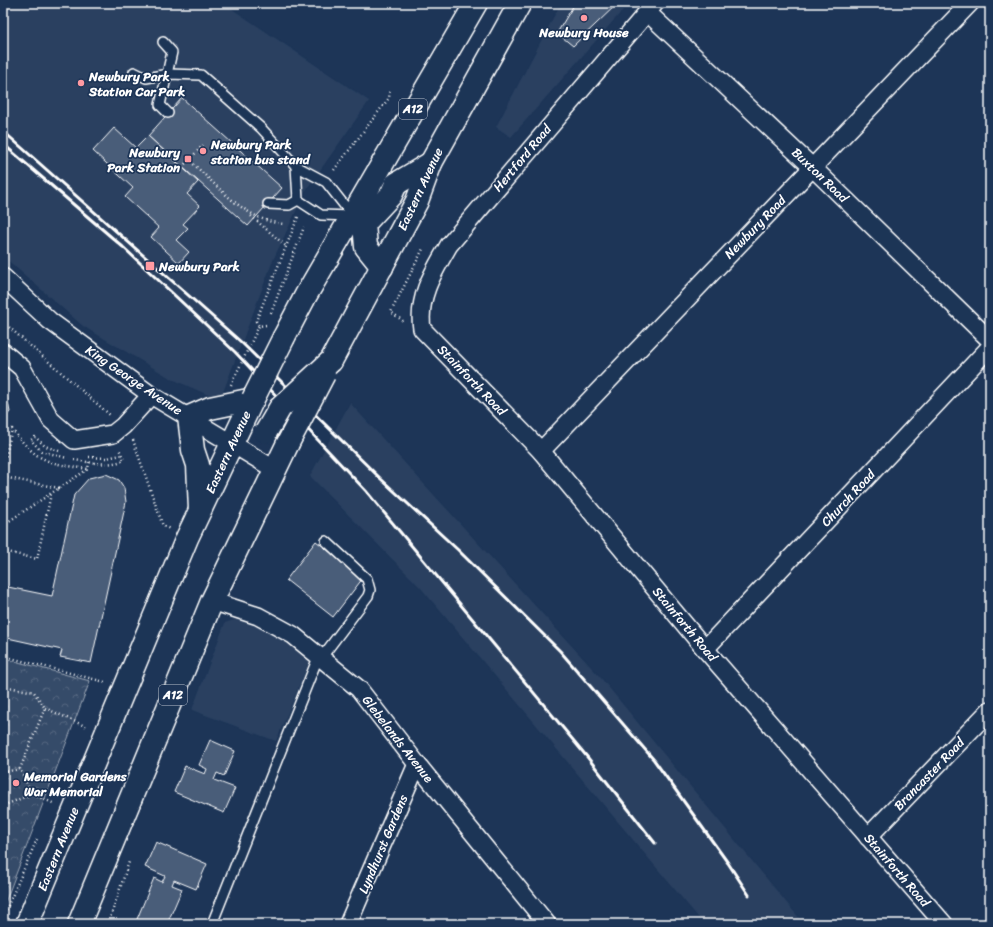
<svg xmlns="http://www.w3.org/2000/svg" width="993" height="927" font-family="Sriracha,sans-serif">
  <defs>
    <pattern id="park-crowns" width="20" height="18" patternUnits="userSpaceOnUse"><rect width="20" height="18" fill="#364b69"/><path d="M2 6a3 3 0 1 1 6 0M12 15a3 3 0 1 1 6 0" fill="none" stroke="#546680"/></pattern>
  </defs>
  <rect width="100%" height="100%" fill="#1d3557"/>
  <filter id="ink" filterUnits="userSpaceOnUse"><feTurbulence type="fractalNoise" baseFrequency=".025" numOctaves="2"/><feDisplacementMap in="SourceGraphic" scale="8" xChannelSelector="R" yChannelSelector="G"/><feConvolveMatrix kernelMatrix="1 2 1 2 8 2 1 2 1" color-interpolation-filters="sRGB"/></filter>
  <g filter="url(#ink)">
    <g fill="#2a4161">
      <polygon points="3,3 223,3 369,101 306,190 273,260 220,400 172,379 83,326 3,256"/>
      <polygon points="561,3 629,3 511,137 496,127"/>
      <polygon points="350,403 600,677 804,924 704,924 421,588 310,476"/>
      <polygon points="237,619 270,632 311,658 276,741 192,710 225,623"/>
    </g>
    <polygon fill="url(#park-crowns)" stroke="#9aa5b4" points="3,658 90,681 3,908"/>
    <g fill="#4a5d79" stroke="#fff">
      <polygon points="575,3 618,3 573,46 557,33"/>
      <polygon points="182,98 282,188 248,226 148,136"/>
      <polygon points="114,128 136,148 148,136 198,182 187,194 200,206 183,224 188,228 176,240 189,252 179,263 151,237 159,228 125,197 133,188 93,151"/>
      <polygon points="3,391 6,394 10,412 3,420"/>
      <polygon points="106,474 119,480 124,488 126,502 91,663 60,657 62,650 3,637 3,586 52,596 74,495 89,478"/>
      <polygon points="316,541 363,578 333,617 286,580"/>
      <polygon points="210,740 235,751 224,776 217,773 214,780 235,788 224,813 174,792 185,766 205,774 207,769 199,765"/>
      <polygon points="156,842 207,864 196,889 174,880 172,885 182,889 167,924 135,924 154,878 162,882 165,876 145,867"/>
    </g>
    <g fill="none" stroke-linecap="round" stroke-linejoin="round">
      <g stroke="#fff" stroke-width="12">
        <g id="service">
          <polyline points="163,42 172,52 160,105 168,113"/>
          <polyline points="134,72 146,78 168,74 201,75 261,128 296,166 326,182 352,215"/>
          <polyline points="296,166 298,200"/>
          <polyline points="298,200 321,215 351,216"/>
          <polyline points="268,204 289,205 298,200"/>
          <polyline points="322,657 368,596 370,590 367,579 326,541"/>
          <polyline points="212,924 319,655"/>
        </g>
      </g>
      <g stroke="#fff" stroke-width="20">
        <g id="minor">
          <path d="M655 3 449 245C434 271 417 297 422 329L541 451 705 649 944 924"/>
          <polyline points="647,12 812,167 990,340"/>
          <polyline points="3,277 50,321 151,395 274,469"/>
          <polyline points="3,352 22,368 51,420 74,440 113,434 123,426 151,395"/>
          <polyline points="541,451 970,3"/>
          <polyline points="212,601 258,616 293,635 359,689 417,764 547,924"/>
          <polyline points="705,649 990,347"/>
          <polyline points="868,837 990,710"/>
          <polyline points="348,924 417,764"/>
        </g>
      </g>
      <g stroke="#fff" stroke-width="25">
        <g id="trunk">
          <polyline points="353,216 364,224 366,247 382,267"/>
          <polyline points="364,224 391,195 396,184 431,163"/>
          <polyline points="284,337 306,295 476,3"/>
          <polyline points="331,361 417,201 431,163 520,3"/>
          <polyline points="200,510 198,465 193,450 189,417 210,408 253,399"/>
          <polyline points="27,924 187,538 253,399"/>
          <polyline points="79,924 212,601 288,443"/>
        </g>
      </g>
      <g stroke="#fff" stroke-width="2.5" stroke-dasharray="1 3" stroke-linecap="butt">
        <polyline points="189,160 203,145"/>
        <path d="M182 167 189 160C217 185 246 222 285 224"/>
        <polyline points="334,170 389,98 390,90"/>
        <polyline points="251,216 287,247"/>
        <polyline points="271,313 304,227"/>
        <polyline points="403,321 391,312 424,247"/>
        <polyline points="3,322 110,415"/>
        <polyline points="266,325 259,326 256,321 298,217"/>
        <polyline points="133,440 163,526 170,529"/>
        <polyline points="59,451 45,446 35,437 31,440 41,451 67,458"/>
        <polyline points="89,457 107,458 121,455"/>
        <path d="M74 460C89 462 109 467 124 460L119 449"/>
        <path d="M3 468 12 429C38 463 48 463 88 469"/>
        <polyline points="3,477 59,488"/>
        <polyline points="3,525 88,469 89,462"/>
        <polyline points="3,551 37,559 51,494"/>
        <polyline points="3,656 105,682"/>
        <polyline points="3,686 34,692 45,708 20,769"/>
        <polyline points="45,708 87,727"/>
        <polyline points="3,772 20,769 32,794"/>
        <polyline points="3,810 5,805 32,794 55,804"/>
        <polyline points="3,917 38,837"/>
        <polyline points="108,924 129,862"/>
      </g>
      <use href="#service" stroke="#1d3557" stroke-width="9"/>
      <use href="#minor" stroke="#1d3557" stroke-width="17"/>
      <use href="#trunk" stroke="#1d3557" stroke-width="22"/>
      <g stroke="#fff" stroke-width="3">
        <polyline points="3,131 241,342 381,479 458,550 560,651 654,760 728,863 749,895"/>
        <polyline points="3,144 123,247 235,352 366,491 588,758 655,843"/>
      </g>
      <g stroke="#fff" stroke-width="25" stroke-linecap="butt">
        <g id="trunk-bridge">
          <polyline points="253,399 284,337"/>
          <polyline points="266,432 280,408 331,361"/>
          <polyline points="288,443 324,374"/>
        </g>
      </g>
      <polyline stroke="#fff" stroke-width="2.5" stroke-dasharray="1 3" stroke-linecap="butt" points="231,385 259,326"/>
      <use href="#trunk-bridge" stroke="#1d3557" stroke-width="22"/>
    </g>
  </g>
  <g fill="#ff9aa2" stroke="#1d3557" stroke-width="1.5">
    <circle cx="584" cy="18" r="4"/>
    <circle cx="81" cy="83" r="4"/>
    <circle cx="203" cy="151" r="4"/>
    <rect x="184" y="155" width="8" height="8" rx="2"/>
    <rect x="145" y="261" width="10" height="10" rx="2"/>
    <circle cx="16" cy="783" r="4"/>
  </g>
  <g text-anchor="middle" dominant-baseline="central" stroke-width="3.5" stroke-linejoin="round" paint-order="stroke">
    <g fill="#1d3557" stroke="#bbc2cd" stroke-width="1">
      <rect x="399" y="99" width="28" height="20" rx="3"/>
      <rect x="159" y="685" width="28" height="20" rx="3"/>
    </g>
    <g font-size="12" font-weight="bold" fill="#fff">
      <text x="413" y="109">A12</text>
      <text x="173" y="695">A12</text>
    </g>
    <g font-size="13" font-weight="bold" fill="#fff" stroke="#1d3557" text-anchor="start">
      <text x="584" y="32" text-anchor="middle">Newbury House</text>
      <text x="89" y="76">Newbury Park<tspan x="89" dy="15">Station Car Park</tspan></text>
      <text x="211" y="144">Newbury Park<tspan x="211" dy="15">station bus stand</tspan></text>
      <text x="180" y="152" text-anchor="end">Newbury<tspan x="180" dy="15">Park Station</tspan></text>
      <text x="159" y="266">Newbury Park</text>
      <text x="24" y="776">Memorial Gardens<tspan x="24" dy="15">War Memorial</tspan></text>
    </g>
    <g font-size="13" fill="#fff" stroke="#1d3557">
      <text transform="translate(522 158) rotate(-50)">Hertford Road</text>
      <text transform="translate(820 175) rotate(44)">Buxton Road</text>
      <text transform="translate(420 189) rotate(-65)">Eastern Avenue</text>
      <text transform="translate(755 227) rotate(-46)">Newbury Road</text>
      <text transform="translate(134 380) rotate(34)">King George Avenue</text>
      <text transform="translate(472 380) rotate(46)">Stainforth Road</text>
      <text transform="translate(228 452) rotate(-65)">Eastern Avenue</text>
      <text transform="translate(848 498) rotate(-47)">Church Road</text>
      <text transform="translate(685 624) rotate(50)">Stainforth Road</text>
      <text transform="translate(398 739) rotate(52)">Glebelands Avenue</text>
      <text transform="translate(929 774) rotate(-46)">Brancaster Road</text>
      <text transform="translate(383 844) rotate(-67)">Lyndhurst Gardens</text>
      <text transform="translate(58 849) rotate(-68)">Eastern Avenue</text>
      <text transform="translate(897 870) rotate(49)">Stainforth Road</text>
    </g>
  </g>
  <rect width="993" height="927" fill="none" stroke="#1d3557" stroke-width="16"/>
  <rect x="8" y="8" width="977" height="911" fill="none" stroke="#fff" stroke-width="1.5" filter="url(#ink)"/>
</svg>
